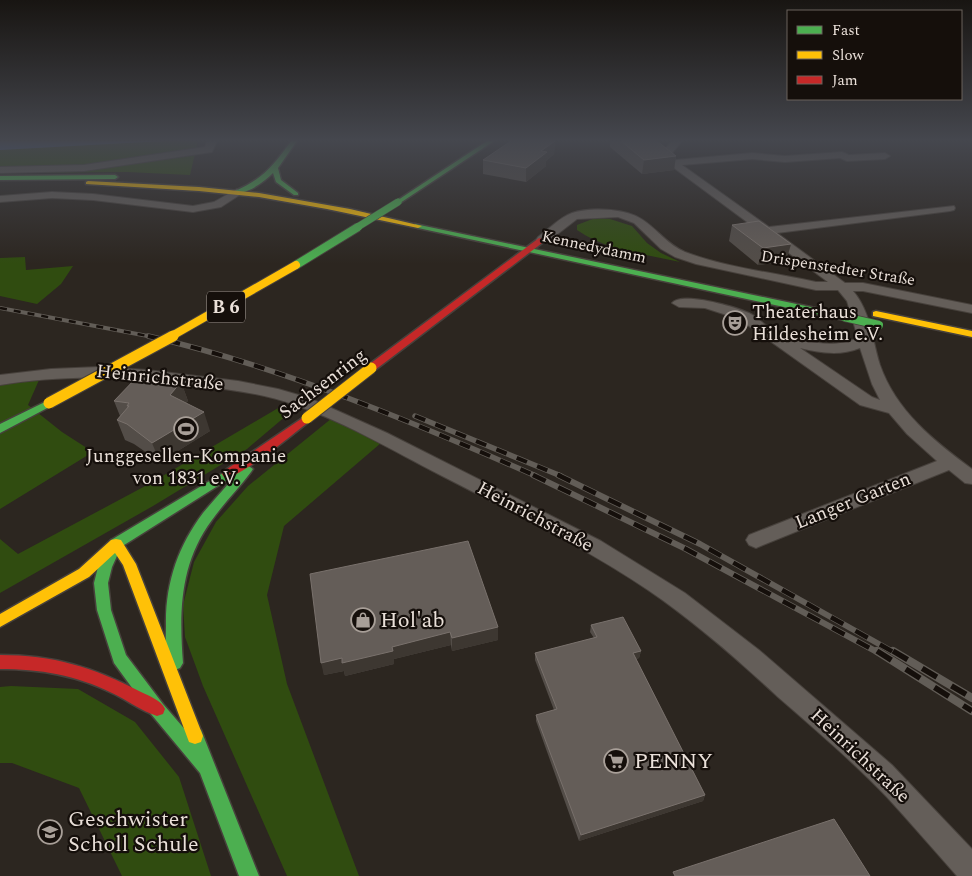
<svg xmlns="http://www.w3.org/2000/svg" width="972" height="876" font-family="Spectral,serif">
  <rect width="100%" height="100%" fill="#2c2620"/>
  <g fill="#304c10">
    <polygon points="0,141 198,141 190,175 127,172 0,173"/>
    <path d="M595 218 610 219 632 226 647 243 661 253 680 262C646 254 607 251 577 230V225Z"/>
    <polygon points="25,257 26,270 73,266 61,284 37,304 0,296 0,258"/>
    <polygon points="39,380 28,405 62,432 93,452 0,509 0,385"/>
    <polygon points="285,404 293,410 247,449 153,506 0,593 0,539 18,554 149,484"/>
    <polygon points="337,414 388,437 284,526 267,595 287,684 359,876 287,876 203,686 185,637 183,605 194,562 216,522 248,486"/>
    <polygon points="11,686 78,689 135,722 179,777 211,876 122,876 79,788 12,763 0,763 0,687"/>
  </g>
  <polygon fill="#466bb1" points="0,141 163,141 0,150"/>
  <g fill="none" stroke-linecap="round" stroke-linejoin="round">
    <g stroke="#47413c" stroke-width="2">
      <g id="street">
        <polygon points="207,141 217,141 212,152 84,171 0,173 0,167 84,165 205,147"/>
        <path d="M672 141H682L672 153 675 160 752 153 785 156 842 152 849 155 885 153 890 156 885 159 847 161 840 158 785 162 752 159 682 165 769 227 954 206 955 208 954 210 950 211 777 233 845 283H863L972 305V313L863 291H853C871 312 872 340 880 365 896 411 934 441 972 469V484L965 483 949 470 763 545 756 548 749 545 746 540 749 535 937 461 907 434 889 413 860 405 739 319 705 308 679 307 672 303C682 291 736 307 749 313 761 319 771 333 784 336 811 342 832 349 858 338L847 301 838 290H816L696 264 675 257 661 249 634 223 618 217 577 219 546 243H538L536 240 538 237C548 230 560 217 572 213 590 207 627 208 643 220 658 230 668 245 685 252 724 267 775 273 816 282H828L670 165C659 153 662 152 672 141ZM800 348C821 353 840 356 860 348L872 384 880 400 872 397Z"/>
        <polygon points="237,189 242,192 241,194 221,207 193,212 93,200 52,198 0,202 0,196 52,192 93,194 193,206 214,202"/>
        <path d="M99 367 147 370 238 381 278 389 309 398 387 433 601 541 685 593 759 650 892 765 972 849V876H957C933 849 910 822 886 796 852 761 815 729 778 697 737 659 695 622 648 590 586 548 518 515 452 481 400 455 350 424 295 405 263 393 229 390 196 385 129 377 66 374 0 385V375L51 369Z"/>
      </g>
    </g>
    <g stroke="#47413c" stroke-width="3">
      <g id="fast">
        <path d="M291 141H297L278 168 281 180 298 193V195H294L276 182 273 173C264 182 248 194 235 193V191C263 179 274 165 291 141Z"/>
        <polygon points="487,141 494,141 400,203 395,202"/>
        <polygon points="0,176 115,175 118,177 115,179 0,180"/>
        <polygon points="415,224 844,314 849,317 844,320 418,228 414,226"/>
        <polygon points="49,400 54,403 53,405 0,433 0,424"/>
        <path d="M247 465 253 469 251 472C239 488 224 503 212 520 180 563 179 611 183 663L180 668 175 670 170 668C164 656 166 639 166 626 165 584 178 546 203 513 216 497 231 482 243 466Z"/>
        <polygon points="228,470 232,471 234,474 232,477 121,547 112,567 108,583 111,610 126,655 163,704 188,733 189,730 195,728 201,730 259,876 239,876 200,773 151,714 114,663 97,610 94,583 98,567 111,540"/>
      </g>
    </g>
    <g stroke="#47413c" stroke-width="3">
      <g id="slow">
        <polygon points="88,181 199,187 259,193 350,209 422,226 418,228 327,209 259,197 199,191 86,184 86,182"/>
        <polygon points="876,311 972,331 972,337 873,316 873,312"/>
        <polygon points="116,539 121,540 136,564 203,736 201,742 195,744 189,742 123,565 115,553 89,577 0,627 0,614 79,569 111,540"/>
      </g>
    </g>
    <g stroke="#47413c" stroke-width="3">
      <g id="jam">
        <polygon points="539,238 546,240 375,370 367,370 366,368 367,366"/>
        <path d="M307 415 312 418 311 420C297 431 237 481 224 477L222 474 224 471Z"/>
        <path d="M0 655C53 655 93 667 141 692 149 696 161 700 165 709L163 714 157 716C141 711 127 700 112 693 76 675 40 669 0 669Z"/>
      </g>
    </g>
    <use href="#street" fill="#645e59" fill-rule="evenodd"/>
    <use href="#fast" fill="#4caf50" fill-rule="evenodd"/>
    <use href="#slow" fill="#ffc107" fill-rule="evenodd"/>
    <use href="#jam" fill="#c62828" fill-rule="evenodd"/>
    <g stroke="#625d57" stroke-width="4">
      <polyline id="rail-far3" points="0,308 153,337"/>
    </g>
    <g stroke="#625d57" stroke-width="5.5">
      <g id="rail-far2">
        <path d="M148 336C279 366 413 422 536 476"/>
        <polyline points="415,416 561,476"/>
      </g>
    </g>
    <g stroke="#625d57" stroke-width="6">
      <g id="rail-far1">
        <polyline points="533,475 686,549 879,653"/>
        <polyline points="558,475 700,544 895,653"/>
      </g>
    </g>
    <g stroke="#625d57" stroke-width="8">
      <g id="rail">
        <polyline points="877,651 972,711"/>
        <polyline points="893,651 972,698"/>
      </g>
    </g>
    <use href="#rail-far3" stroke="#150f0b" stroke-width="2.5" stroke-dasharray="7" stroke-linecap="butt"/>
    <use href="#rail-far2" stroke="#150f0b" stroke-width="4" stroke-dasharray="11" stroke-linecap="butt"/>
    <use href="#rail-far1" stroke="#150f0b" stroke-width="4.5" stroke-dasharray="14" stroke-linecap="butt"/>
    <use href="#rail" stroke="#150f0b" stroke-width="5.5" stroke-dasharray="17" stroke-linecap="butt"/>
    <g stroke="#47413c" stroke-width="8" stroke-linecap="butt">
      <polyline id="fast-bridge-far1" points="356,228 398,202"/>
    </g>
    <g stroke="#47413c" stroke-width="10" stroke-linecap="butt">
      <g id="fast-bridge">
        <polyline points="296,265 358,227"/>
        <polyline points="844,317 879,325"/>
      </g>
    </g>
    <g stroke="#47413c" stroke-width="10" stroke-linecap="butt">
      <polyline id="slow-bridge-far1" points="170,337 296,265"/>
    </g>
    <g stroke="#47413c" stroke-width="13" stroke-linecap="butt">
      <g id="slow-bridge">
        <polyline points="49,403 173,336"/>
        <polyline points="307,418 371,368"/>
      </g>
    </g>
    <use href="#fast-bridge-far1" stroke="#4caf50" stroke-width="7"/>
    <use href="#fast-bridge" stroke="#4caf50" stroke-width="8"/>
    <use href="#slow-bridge-far1" stroke="#ffc107" stroke-width="8"/>
    <use href="#slow-bridge" stroke="#ffc107" stroke-width="11"/>
  </g>
  <g fill="#534d48">
    <polygon points="555,141 554,154 546,161 546,166 526,182 483,174 483,160"/>
    <polygon points="610,141 657,141 676,156 674,170 642,174 610,147"/>
    <polygon points="732,225 791,244 786,261 758,265 729,241"/>
    <polygon points="181,382 188,401 186,403 210,431 160,462 134,444 125,440 117,420 120,416 114,401"/>
    <polygon points="310,574 498,640 452,651 451,645 394,659 394,664 345,676 344,671 324,675"/>
    <polygon points="591,625 641,651 639,658 636,659 705,795 703,801 579,841 536,721 536,715 554,710 535,660 535,653 594,638 590,632"/>
  </g>
  <g fill="#3d3731">
    <polygon points="555,141 554,154 546,161 546,166 526,182 526,168 541,151"/>
    <polygon points="676,156 674,170 642,174 644,160"/>
    <polygon points="791,244 786,261 758,265 763,248"/>
    <polygon points="181,382 188,401 177,414 170,395"/>
    <polygon points="204,412 210,431 160,462 152,443"/>
    <polygon points="498,627 498,640 452,651 452,638"/>
    <polygon points="450,632 451,645 394,659 394,664 345,676 344,671 324,675 321,663 392,647"/>
    <polygon points="641,651 639,658 631,660 633,653"/>
    <polygon points="705,795 703,801 579,841 581,835"/>
  </g>
  <g fill="#645d58" stroke="#79716c">
    <polygon points="511,141 555,141 541,151 547,152 526,168 483,160"/>
    <polygon points="621,141 657,141 676,156 644,160"/>
    <polygon points="759,221 791,244 763,248 732,225"/>
    <polygon points="137,377 181,382 170,395 204,412 152,443 127,424 117,420 129,406 127,406 129,403 114,401"/>
    <polygon points="468,541 498,627 452,638 450,632 392,647 393,651 342,663 342,658 321,663 310,574"/>
    <polygon points="623,617 641,651 633,653 705,795 581,835 536,715 557,709 535,653 597,637 591,625"/>
    <polygon points="834,819 870,876 675,876 673,872"/>
  </g>
  <linearGradient id="sky" x2="0" y2="1"><stop stop-color="#181512"/><stop offset="0.53" stop-color="#45474e"/><stop offset="1" stop-color="#45474e" stop-opacity="0"/></linearGradient>
  <rect width="972" height="264" fill="url(#sky)"/>
  <defs>
    <g id="theatre-ring" transform="scale(1.25)"><circle r="9.5" fill="#150f0b" stroke="#a89f98" stroke-width="1.5"/><path d="M-5-5.5Q0-4 5-5.5V0Q5 5 0 6Q-5 5-5 0ZM-3.3-2.5H-1v1.5H-3.3ZM1-2.5H3.3v1.5H1ZM-2.8 1Q0 5.5 2.8 1Z" fill="#a89f98"/></g>
    <g id="stadium-ring" transform="scale(1.25)"><circle r="9.5" fill="#150f0b" stroke="#a89f98" stroke-width="1.5"/><path d="M0-5a6.5 5 0 1 0 0 10a6.5 5 0 1 0 0-10ZM-3.5-1.8h7v3.6h-7Z" fill="#a89f98"/></g>
    <g id="shop-ring" transform="scale(1.25)"><circle r="9.5" fill="#150f0b" stroke="#a89f98" stroke-width="1.5"/><path d="M-5-2.5h2.3a2.7 3.5 0 0 1 5.4 0H5L5.5 6h-11ZM-1.5-2.5h3a1.5 2.3 0 0 0-3 0Z" fill="#a89f98"/></g>
    <g id="supermarket-ring" transform="scale(1.25)"><circle r="9.5" fill="#150f0b" stroke="#a89f98" stroke-width="1.5"/><path d="M-6-5.5h2.5l.6 2H6L4.5 2H-2.5L-4.4-4H-6ZM-1.5 3.2a1.3 1.3 0 1 0 .1 0ZM3 3.2a1.3 1.3 0 1 0 .1 0Z" fill="#a89f98"/></g>
    <g id="school-ring" transform="scale(1.25)"><circle r="9.5" fill="#150f0b" stroke="#a89f98" stroke-width="1.5"/><path d="M0-5L7-2L0 1L-7-2ZM-4 1L0 2.5L4 1V4Q0 6-4 4Z" fill="#a89f98"/></g>
  </defs>
  <g fill-rule="evenodd">
    <use href="#theatre-ring" x="735" y="323"/>
    <use href="#stadium-ring" x="186" y="429"/>
    <use href="#shop-ring" x="363" y="620"/>
    <use href="#supermarket-ring" x="616" y="761"/>
    <use href="#school-ring" x="50" y="832"/>
  </g>
  <g text-anchor="middle" dominant-baseline="central" stroke-width="4.5" stroke-linejoin="round" paint-order="stroke">
    <g font-size="16" fill="#eae0d9" stroke="#150f0b">
      <text transform="translate(594 247) rotate(12)">Kennedydamm</text>
      <text transform="translate(838 268) rotate(9)">Drispenstedter Straße</text>
    </g>
    <rect fill="#150f0b" stroke="#aaa19b" stroke-width="1" x="207" y="291.5" width="38" height="31" rx="4"/>
    <g font-size="18" font-weight="bold" fill="#eae0d9">
      <text x="226" y="307">B 6</text>
    </g>
    <g font-size="19" fill="#eae0d9" stroke="#150f0b" text-anchor="start">
      <text x="752" y="312">Theaterhaus<tspan x="752" dy="22">Hildesheim e.V.</tspan></text>
      <text x="186" y="456" text-anchor="middle">Junggesellen-Kompanie<tspan x="186" dy="22">von 1831 e.V.</tspan></text>
    </g>
    <g font-size="19" fill="#eae0d9" stroke="#150f0b">
      <text transform="translate(160 378) rotate(6)">Heinrichstraße</text>
      <text transform="translate(323 384) rotate(-37)">Sachsenring</text>
      <text transform="translate(853 501) rotate(-22)">Langer Garten</text>
      <text transform="translate(535 517) rotate(28)">Heinrichstraße</text>
      <text transform="translate(860 756) rotate(43)">Heinrichstraße</text>
    </g>
    <g font-size="22" fill="#eae0d9" stroke="#150f0b" text-anchor="start">
      <text x="380" y="620">Hol'ab</text>
      <text x="634" y="761">PENNY</text>
      <text x="68" y="819">Geschwister<tspan x="68" dy="25">Scholl Schule</tspan></text>
    </g>
  </g>
  <rect x="787" y="10" width="175" height="90" fill="#150f0b" stroke="#6a635d"/>
  <rect x="797" y="26" width="25" height="8" fill="#4caf50" stroke="#6a635d"/>
  <text x="832" y="35" font-size="15" fill="#eae0d9">Fast</text>
  <rect x="797" y="51" width="25" height="8" fill="#ffc107" stroke="#6a635d"/>
  <text x="832" y="60" font-size="15" fill="#eae0d9">Slow</text>
  <rect x="797" y="76" width="25" height="8" fill="#c62828" stroke="#6a635d"/>
  <text x="832" y="85" font-size="15" fill="#eae0d9">Jam</text>
</svg>
